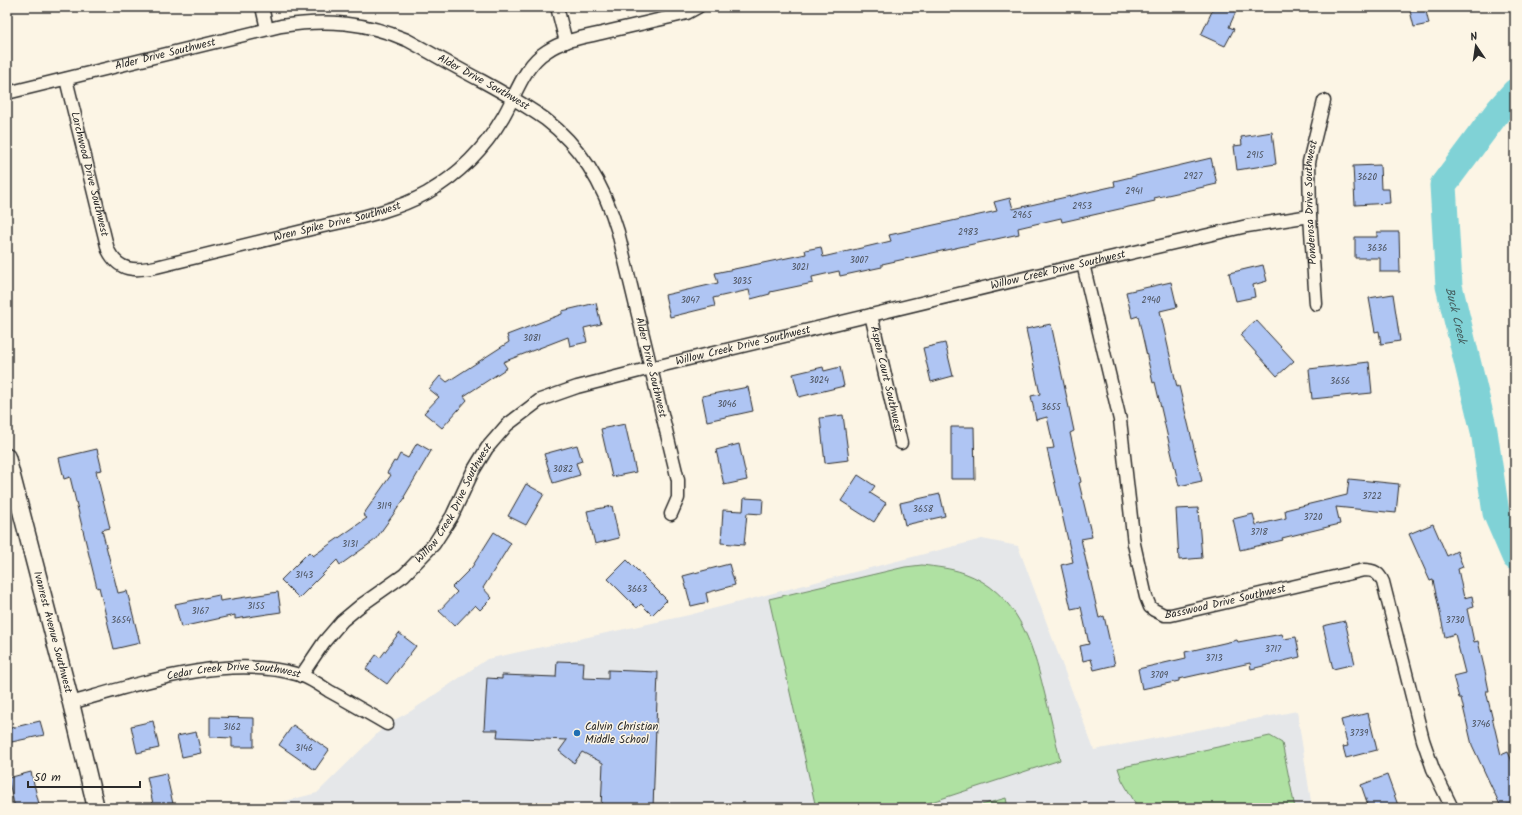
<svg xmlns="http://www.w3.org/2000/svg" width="1522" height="815" font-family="Kalam,sans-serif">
  <rect width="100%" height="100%" fill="#fcf5e5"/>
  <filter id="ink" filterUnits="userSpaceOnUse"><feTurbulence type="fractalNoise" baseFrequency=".025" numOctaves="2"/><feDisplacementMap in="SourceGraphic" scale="8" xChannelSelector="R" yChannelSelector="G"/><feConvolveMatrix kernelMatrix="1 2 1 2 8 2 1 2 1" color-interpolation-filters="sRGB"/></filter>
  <g filter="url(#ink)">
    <polygon fill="#e5e7e9" points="982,539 1018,546 1094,750 1297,711 1312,808 258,808 317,793 387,724 411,711 487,659 689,615"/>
    <g fill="#afe1a2" stroke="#6d8666">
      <path d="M922 565C936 567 950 568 964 573 1017 592 1032 642 1044 691 1050 714 1055 737 1060 760L913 808H816L769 599 905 567Z"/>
      <polygon points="1270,736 1282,743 1295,808 1138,808 1122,780 1118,768"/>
      <polygon points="1006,798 1008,808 971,808"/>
    </g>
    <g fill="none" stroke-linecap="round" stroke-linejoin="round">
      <path stroke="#80d2d6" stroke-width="27" id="s1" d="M1515 92 1499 110 1443 185 1449 286 1484 431 1496 513 1515 557"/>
    </g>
    <g fill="#afc5f3" stroke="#2b2b2b">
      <polygon points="1214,7 1238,7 1229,27 1234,29 1225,46 1201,35"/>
      <polygon points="1409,7 1425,7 1429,24 1414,27"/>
      <polygon points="1272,132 1276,164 1237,170 1234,146 1242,145 1241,137"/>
      <polygon points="1211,158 1217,184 1154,198 1155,201 1062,222 1061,218 1018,228 1019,234 882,264 882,267 840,276 839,271 812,277 813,283 770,292 770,294 751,299 749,290 713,298 715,306 670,317 665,295 718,283 715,273 806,254 805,250 821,247 823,257 891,241 889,235 997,211 994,202 1010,198 1013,209 1044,202 1115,186 1114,181"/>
      <polygon points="1380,165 1381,189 1389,189 1390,203 1355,205 1353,166"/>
      <polygon points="1377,232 1399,232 1400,272 1380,272 1380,258 1355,258 1355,237 1377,237"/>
      <polygon points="1263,265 1267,281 1253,285 1255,297 1236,301 1229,273"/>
      <polygon points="1171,282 1177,307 1160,311 1177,387 1179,386 1202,481 1179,486 1155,382 1153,383 1138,316 1132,318 1126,292"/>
      <polygon points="1393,294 1400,341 1381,344 1379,331 1375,332 1369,298"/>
      <polygon points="596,303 601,324 584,328 587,342 570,346 568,337 503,362 507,368 464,396 467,400 442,428 424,413 439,397 429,389 440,376 447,382 509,342 507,335 562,314 562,311"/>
      <polygon points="1256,320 1294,361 1277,376 1240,335"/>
      <polygon points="1051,324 1074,431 1070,433 1081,482 1079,483 1092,537 1081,539 1099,618 1104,616 1115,665 1094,670 1091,659 1083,661 1080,646 1089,644 1081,607 1071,609 1061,565 1073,562 1047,449 1054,448 1047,417 1036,420 1031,396 1040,394 1026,329"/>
      <polygon points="945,343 953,376 931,382 923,348"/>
      <polygon points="1369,362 1372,393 1312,399 1309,369"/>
      <polygon points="823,367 824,371 840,367 844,386 799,397 793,374"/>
      <polygon points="748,387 753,411 707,421 702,396"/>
      <polygon points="843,415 849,460 825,463 820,418"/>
      <polygon points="625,424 636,472 612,477 601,429"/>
      <polygon points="951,427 974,427 975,479 951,479"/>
      <polygon points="417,443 431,451 404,497 405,498 375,540 340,565 337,560 299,598 281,580 309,552 313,556 367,518 363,515 391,475 387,473 394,461 396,462 400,454 408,458"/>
      <polygon points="739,444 747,480 724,485 716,450"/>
      <polygon points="577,445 582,461 576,463 580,475 553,483 544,454"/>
      <polygon points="97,449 102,470 96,471 110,528 102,530 118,593 127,591 140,643 114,649 99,587 97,588 70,477 64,479 59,458"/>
      <polygon points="858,475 875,486 870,493 886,503 874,522 841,501"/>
      <polygon points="1349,479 1399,484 1396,513 1336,507 1340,524 1282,538 1283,540 1240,550 1233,519 1253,514 1256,525 1286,518 1285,510 1347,495"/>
      <polygon points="526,484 544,494 526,525 508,516"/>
      <polygon points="940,494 945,516 905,525 900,503"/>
      <polygon points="744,498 763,499 762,514 747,513 744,545 721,543 723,510 743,511"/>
      <polygon points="612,506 619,538 595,544 587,511"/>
      <polygon points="1198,508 1202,558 1179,560 1176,509"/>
      <polygon points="1433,524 1447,556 1457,551 1463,567 1458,569 1464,598 1472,596 1474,607 1467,609 1474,642 1478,641 1485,671 1489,691 1486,691 1501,755 1508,752 1515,768 1515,801 1501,807 1472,745 1461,698 1459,698 1453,676 1465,673 1455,634 1445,637 1433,580 1430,581 1409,534"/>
      <polygon points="494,532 511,543 483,588 492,598 480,610 475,605 455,626 439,611 457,592 452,587 472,567"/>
      <polygon points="627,560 667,600 652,615 641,604 637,608 608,579"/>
      <polygon points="729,564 735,585 706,593 708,602 691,606 683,576"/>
      <polygon points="278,592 281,612 235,619 235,615 181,627 175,604 219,595 220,601"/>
      <polygon points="1345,621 1355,664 1333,669 1323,626"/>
      <polygon points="399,633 416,646 387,684 366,669 376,655 380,658"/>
      <polygon points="1282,634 1284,639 1296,637 1300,657 1251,669 1250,663 1179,679 1179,681 1142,689 1138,669 1186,658 1185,652 1237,640 1238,642"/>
      <polygon points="557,661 584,662 583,678 608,679 608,670 658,672 653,808 601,808 603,763 582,752 574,763 559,751 567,740 497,737 498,730 484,730 487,678 502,679 502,675 556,677"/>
      <polygon points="1368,713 1377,750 1346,758 1343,747 1348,746 1341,720"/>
      <polygon points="210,717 254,718 254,747 232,747 232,738 210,737"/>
      <polygon points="40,721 44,735 7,743 7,729"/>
      <polygon points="153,721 159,748 137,753 131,726"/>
      <polygon points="293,725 329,750 315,770 279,745"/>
      <polygon points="196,732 201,753 182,757 177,736"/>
      <polygon points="31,772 40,808 15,808 8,778"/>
      <polygon points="166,773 174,808 154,808 147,777"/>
      <polygon points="1387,775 1399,808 1369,808 1361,785"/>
    </g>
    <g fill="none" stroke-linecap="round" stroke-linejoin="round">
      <g stroke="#2b2b2b" stroke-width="15">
        <g id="street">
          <polyline points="262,7 267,29"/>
          <polyline points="557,7 566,42"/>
          <path id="s2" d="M66 79 108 250C119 272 135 271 156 267 209 254 262 241 315 228 353 219 393 212 427 193 458 175 485 148 503 117 516 95 524 65 547 51 563 40 584 37 602 33 631 26 659 20 687 13L698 7"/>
          <path id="s3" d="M7 93 281 26C327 19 365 22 407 40 433 54 457 68 482 81 504 93 525 105 545 119 582 147 605 188 618 232L678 480V498L671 514"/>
          <path id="s4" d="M1083 264 1120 420 1134 544 1146 597 1150 607 1154 610 1164 615H1171L1364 570C1374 570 1379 573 1383 582L1423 740 1433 769 1452 808"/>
          <path id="s5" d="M1316 304 1310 216 1309 162 1324 101"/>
          <path id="s6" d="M871 315 901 443"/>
          <path id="s7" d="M301 676 324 642 342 621 360 606 404 575 434 544 452 516 473 471 487 448 507 425 540 400 577 387 651 368 1083 264 1247 226 1310 216"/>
          <path id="s8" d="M71 703C141 683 228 653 300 675 310 678 320 685 329 691 349 702 368 713 387 724"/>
        </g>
      </g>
      <g stroke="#2b2b2b" stroke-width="19">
        <g id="secondary">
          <path id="s9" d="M7 457 71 703 96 808"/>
        </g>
      </g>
      <use href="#street" stroke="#fcf5e5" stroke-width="12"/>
      <use href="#secondary" stroke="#fcf5e5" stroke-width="16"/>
    </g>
  </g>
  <circle fill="#1f6fb2" stroke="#fcf5e5" stroke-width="1.5" cx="577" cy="733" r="4"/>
  <g text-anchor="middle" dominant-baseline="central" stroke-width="3" stroke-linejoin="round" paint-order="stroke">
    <g font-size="9" fill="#4c525d">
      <text x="1255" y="155">2915</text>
      <text x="1193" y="176">2927</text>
      <text x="1367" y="177">3620</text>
      <text x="1134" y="191">2941</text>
      <text x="1082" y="206">2953</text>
      <text x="1022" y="215">2965</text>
      <text x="968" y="232">2983</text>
      <text x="1377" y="248">3636</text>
      <text x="859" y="260">3007</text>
      <text x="800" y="267">3021</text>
      <text x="742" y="281">3035</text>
      <text x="690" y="300">3047</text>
      <text x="1151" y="300">2940</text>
      <text x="532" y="338">3081</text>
      <text x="819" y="380">3024</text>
      <text x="1340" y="381">3656</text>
      <text x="727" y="404">3046</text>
      <text x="1051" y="407">3655</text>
      <text x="563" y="469">3082</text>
      <text x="1372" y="496">3722</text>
      <text x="384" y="506">3119</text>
      <text x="923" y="509">3658</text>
      <text x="1313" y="517">3720</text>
      <text x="1259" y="532">3718</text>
      <text x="350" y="544">3131</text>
      <text x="304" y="575">3143</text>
      <text x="637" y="589">3663</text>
      <text x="256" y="606">3155</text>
      <text x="200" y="611">3167</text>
      <text x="121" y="620">3654</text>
      <text x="1455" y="620">3730</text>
      <text x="1273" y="649">3717</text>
      <text x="1214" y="658">3713</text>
      <text x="1159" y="675">3709</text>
      <text x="1481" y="724">3746</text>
      <text x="232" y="727">3162</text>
      <text x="1359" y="733">3739</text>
      <text x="304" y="748">3146</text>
    </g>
    <g font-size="11" fill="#2b2b2b" stroke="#fcf5e5">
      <text stroke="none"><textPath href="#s3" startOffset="163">Alder Drive Southwest</textPath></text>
      <text stroke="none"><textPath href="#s3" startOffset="498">Alder Drive Southwest</textPath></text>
      <text stroke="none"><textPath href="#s2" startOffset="98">Larchwood Drive Southwest</textPath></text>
      <text stroke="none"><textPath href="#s5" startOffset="102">Ponderosa Drive Southwest</textPath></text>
      <text stroke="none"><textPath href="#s2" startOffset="419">Wren Spike Drive Southwest</textPath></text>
      <text stroke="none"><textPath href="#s7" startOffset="905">Willow Creek Drive Southwest</textPath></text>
      <text stroke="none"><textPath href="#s7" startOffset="581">Willow Creek Drive Southwest</textPath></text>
      <text stroke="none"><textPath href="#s3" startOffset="846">Alder Drive Southwest</textPath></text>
      <text stroke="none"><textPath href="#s6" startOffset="66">Aspen Court Southwest</textPath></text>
      <text stroke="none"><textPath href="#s7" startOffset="234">Willow Creek Drive Southwest</textPath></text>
      <text stroke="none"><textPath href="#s4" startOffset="429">Basswood Drive Southwest</textPath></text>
      <text stroke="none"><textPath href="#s9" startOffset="181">Ivanrest Avenue Southwest</textPath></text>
      <text stroke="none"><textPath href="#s8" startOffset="167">Cedar Creek Drive Southwest</textPath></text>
    </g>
    <g font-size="11" fill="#2b2b2b" stroke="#fcf5e5" text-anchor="start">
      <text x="585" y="727">Calvin Christian<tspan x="585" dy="13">Middle School</tspan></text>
    </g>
    <g font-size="12" font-style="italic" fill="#445d5e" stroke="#fcf5e5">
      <text stroke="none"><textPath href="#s1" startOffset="249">Buck Creek</textPath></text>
    </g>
  </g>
  <rect width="1522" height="815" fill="none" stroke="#fcf5e5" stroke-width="24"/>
  <rect x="12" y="12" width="1498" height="791" fill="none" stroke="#2b2b2b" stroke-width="1.5" filter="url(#ink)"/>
  <g transform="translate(1476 46) rotate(347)" stroke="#fcf5e5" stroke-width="3" paint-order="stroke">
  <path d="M0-3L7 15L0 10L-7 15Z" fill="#2b2b2b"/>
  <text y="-6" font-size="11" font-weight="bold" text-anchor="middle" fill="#2b2b2b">N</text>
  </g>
  <path d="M28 781v6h112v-6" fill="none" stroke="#2b2b2b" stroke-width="2"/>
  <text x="34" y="781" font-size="12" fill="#2b2b2b" stroke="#fcf5e5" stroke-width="3" paint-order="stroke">50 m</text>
</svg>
